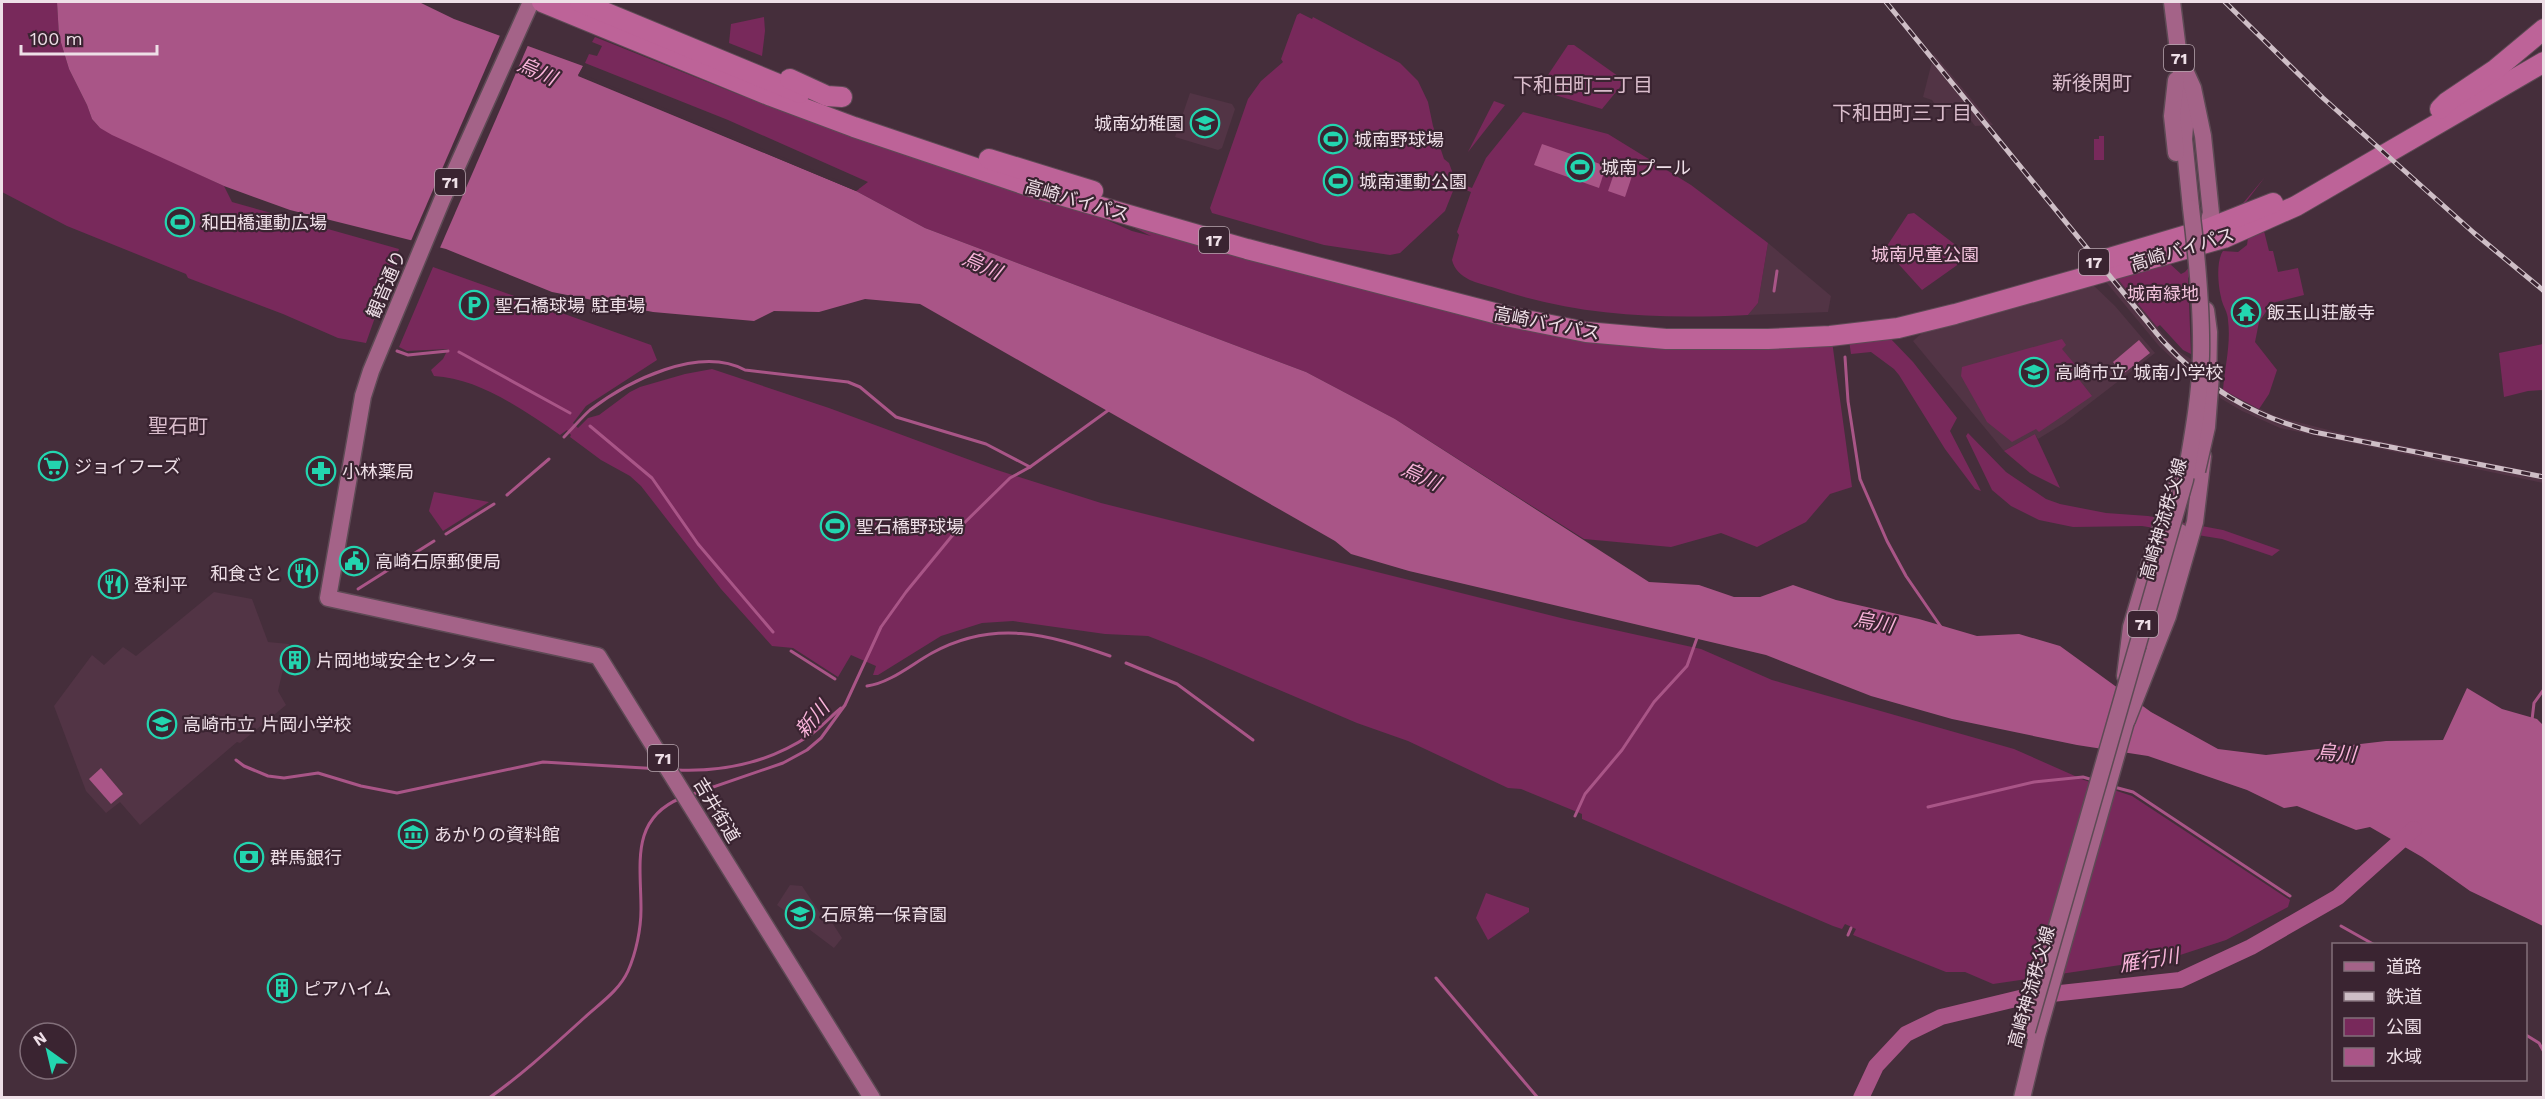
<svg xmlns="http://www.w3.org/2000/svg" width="2545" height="1099" font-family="'Work Sans','Noto Sans JP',sans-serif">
  <rect width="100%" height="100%" fill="#452e3b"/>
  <g fill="#523445">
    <polygon points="1934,54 1993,125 1975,126 1962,108 1940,111 1932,100 1923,97"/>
    <polygon points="1190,93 1232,104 1235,109 1222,148 1218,150 1175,137"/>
    <polygon points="1768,243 1831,296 1828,312 1748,315 1758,303"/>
    <polygon points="2117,278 2175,349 2191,359 2190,375 2159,346 2106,282"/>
    <polygon points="2090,282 2115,306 2155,353 2064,423 2038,439 2035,434 2004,451 1913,341 1922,333 1921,328"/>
    <polygon points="2220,389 2275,416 2340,433 2543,474 2543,483 2280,428 2242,411 2220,398"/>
    <polygon points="214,592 252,599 268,642 289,644 278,691 286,705 240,743 237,742 140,825 120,802 106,813 86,791 54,706 92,655 104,665 123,647 136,656"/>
    <polygon points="790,885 802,886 820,913 831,921 842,938 834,948 777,905"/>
  </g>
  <g fill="#78295b">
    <polygon points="2,2 57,2 59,36 69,69 87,105 92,119 100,128 224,186 232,202 399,249 366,343 338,338 283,314 188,278 186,274 67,226 2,192"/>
    <path d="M1300 13 1312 19 1313 17 1400 63 1418 81 1428 102 1433 126 1444 159 1449 163 1456 182 1472 188 1486 158 1523 112 1608 134 1691 185 1768 243 1758 303 1748 315C1662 319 1578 317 1495 288 1479 283 1457 280 1452 260L1459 235 1457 232 1471 192 1455 186 1445 211 1400 253 1390 255 1324 245 1212 213 1210 208 1248 99 1261 81 1283 62 1281 59 1297 15Z"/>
    <polygon points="764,17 765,31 762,56 729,43 731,24"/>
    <polygon points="595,37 740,95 796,112 1080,206 1097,217 1100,217 1132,231 1151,236 1108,215 1620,342 1832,341 1852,487 1830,494 1806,522 1757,547 1721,533 1671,547 1584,539 1395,419 1306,372 925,228 856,191 868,182 728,120 585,63 589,54 597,56 602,46 592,42"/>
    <polygon points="1568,45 1574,45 1625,81 1602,109 1538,90"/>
    <polygon points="1494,101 1505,105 1468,152"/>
    <polygon points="2099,136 2104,136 2104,160 2094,160 2094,139 2099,139"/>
    <polygon points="2265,177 2188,278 2191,354 2183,350 2160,325 2157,327 2117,278 2170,264 2181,274 2185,272"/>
    <polygon points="1914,213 1970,256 1922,290 1885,249 1908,214"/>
    <path d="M2264 231 2269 251H2273L2278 272 2298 268 2304 295 2272 303 2259 322 2255 342 2277 370 2269 394 2259 409 2223 390C2225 365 2231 344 2228 320 2228 312 2222 305 2221 297 2218 285 2216 261 2223 251L2238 252 2247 245 2248 238Z"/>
    <path d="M433 267 651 345 657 360 586 406 573 423 578 428 588 418 599 415 630 392 640 387 685 374 712 369 829 408 997 470 1101 503 1565 619 1701 649 1772 680 2014 749 2084 780 2132 796 2290 900 2288 907 2226 940 2174 957 1993 984 1965 972H1946L1853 935 1856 929 1845 924 1842 929 1833 926 1582 819V814L1521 789 1508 788 1408 741 1357 723 1204 658 1148 636 1105 634 1013 621 982 623 941 636 878 675H873L876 666 851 655 838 677 793 648 772 646 721 589 641 486 630 476 601 460 570 437 571 435 567 430 560 435C524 410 478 378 434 376L431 370 443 359 448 349 407 351 399 347Z"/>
    <polygon points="1889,337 1913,362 1957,418 1950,431 1981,491 1975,489 1945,449 1899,375 1894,369 1871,352 1851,354 1849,340"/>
    <polygon points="2062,339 2066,345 2062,349 2082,373 2077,377 2092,396 2039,432 2036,429 2012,442 1987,422 1961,376 1962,367"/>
    <polygon points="2543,344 2543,390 2528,391 2504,397 2499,353"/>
    <polygon points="1968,433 2006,472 2046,499 2060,504 2106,513 2148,516 2223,530 2280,550 2272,556 2222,539 2142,526 2073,527 2039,520 2011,506 1992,490 1966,436"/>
    <polygon points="2035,434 2060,488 2030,473 2004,451"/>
    <polygon points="434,492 489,502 443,531 429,511"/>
    <polygon points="1486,893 1529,908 1529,912 1488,940 1476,918"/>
  </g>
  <g fill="#a95587">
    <polygon points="57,2 419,2 454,19 583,66 578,76 856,191 925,228 1306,372 1395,419 1649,582 1699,585 1734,597 1760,597 1793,585 1836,600 1919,619 1977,636 2019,634 2060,646 2151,712 2218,749 2266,755 2386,741 2443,740 2467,688 2502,709 2537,719 2543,725 2543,926 2470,891 2422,857 2370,827 2356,830 2297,806 2284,808 2247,790 2148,756 2077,745 1952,719 1871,696 1766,655 1409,571 1351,554 1335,541 920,304 865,299 819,312 774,311 754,321 653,312 552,292 446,249 290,210 224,186 112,135 100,128 92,119 87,105 69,69 59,36"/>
    <polygon points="1542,144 1606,166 1599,188 1534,165"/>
    <polygon points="1619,159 1636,164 1625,197 1608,191"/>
    <polygon points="2139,340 2150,353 2123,374 2113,362"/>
    <polygon points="101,768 123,794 111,804 89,779"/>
  </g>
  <g fill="#452e3b">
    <polygon points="501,33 529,43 439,250 410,243"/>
    <polygon points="585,63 586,67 582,74 859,189 856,191 578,75"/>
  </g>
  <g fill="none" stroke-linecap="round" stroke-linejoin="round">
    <g stroke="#a95587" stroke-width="3">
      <polyline points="1774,291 1777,271"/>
      <polyline points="397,351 408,355 448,351"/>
      <polyline points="459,352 570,413"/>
      <polyline points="1845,357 1848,401 1860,479 1887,541 1906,576 1941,627"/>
      <polyline points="590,426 652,478 698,544 773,632"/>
      <path d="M564 437C573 428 581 418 590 410 628 381 699 345 745 370L848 382 860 387 896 417 986 444 1030 467"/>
      <polyline points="507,495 549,459"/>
      <polyline points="446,534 494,504"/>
      <polyline points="358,589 434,541"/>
      <polyline points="791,651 835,679"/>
      <polyline points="1126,663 1177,684 1253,740"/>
      <path d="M867 686C890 683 912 664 932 653 994 619 1048 634 1110 656"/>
      <polyline points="2532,720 2534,703 2544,689"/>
      <polyline points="236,760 244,766 268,776 284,778 318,773 361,786 397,793 543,762 661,769"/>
      <path d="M677 770C724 772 770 762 810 735 821 728 831 716 841 708"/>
      <polyline points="2114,787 2133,792 2290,896"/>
      <polyline points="690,795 783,763 807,750 821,738 845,705 881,627 906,592 956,531 1010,478 1030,467 1110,409"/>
      <polyline points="1928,807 2034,782 2083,777 2093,780"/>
      <polyline points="1575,816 1585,794 1622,750 1654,702 1687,666 1697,638"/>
      <polyline points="2341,926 2373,944"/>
      <polyline points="1848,935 1851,928"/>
      <polyline points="1436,978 1538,1098"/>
      <polyline points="2526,1035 2539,1043 2544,1052"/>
      <path d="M489 1098C524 1073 553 1046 584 1018 599 1004 619 991 628 971 636 953 641 929 641 909 641 864 630 819 681 798"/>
    </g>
    <polyline stroke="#a95587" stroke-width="16" points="1861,1098 1876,1066 1906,1034 1941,1017 2024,997 2180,980 2251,947 2338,897 2414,829"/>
    <g stroke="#5e4a55" stroke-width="19">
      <g id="primary">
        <polyline points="531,2 442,200 371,371 363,396 328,598 598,656 872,1098"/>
        <polyline points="2172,2 2186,114 2184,139 2191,208"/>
        <polyline points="2180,59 2193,88 2203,136 2211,213 2204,237"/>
        <polyline points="2176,80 2172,116 2176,153"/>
        <polyline points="2206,310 2209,332 2208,389"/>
        <polyline points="2148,640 2180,532"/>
        <polyline points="2125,676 2131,627 2163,519 2178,482"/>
        <polyline points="2127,720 2168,616 2195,522 2203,456"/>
        <polyline points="2022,1098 2037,1036 2129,711"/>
      </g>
    </g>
    <g stroke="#5e4a55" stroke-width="22">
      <g id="highway">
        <polyline points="542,2 771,96 854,127 1032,187 1247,249 1506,316 1586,332 1666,339 1768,339 1830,336 1898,328 1955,314 2224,238 2296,206 2544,62"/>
        <polyline points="580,2 800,93"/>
        <polyline points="790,79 827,96 842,97"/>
        <polyline points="2440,109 2447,102 2496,69 2544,29"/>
        <polyline points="989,159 1093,191"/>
        <polyline points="2099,261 2207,229 2273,203"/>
      </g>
    </g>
    <use href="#primary" stroke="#a46388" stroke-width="16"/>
    <use href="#highway" stroke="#bd6398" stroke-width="20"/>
    <g stroke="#cebec6" stroke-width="5">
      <g id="rail">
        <path d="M1886 2 2162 340C2206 388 2250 415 2314 432L2544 477"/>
        <polyline points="2225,2 2323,98 2474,233 2544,291"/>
      </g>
    </g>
    <use href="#rail" stroke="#3a2431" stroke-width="3" stroke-dasharray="9" stroke-linecap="butt"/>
    <g stroke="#5e4a55" stroke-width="19" stroke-linecap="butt">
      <g id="primary-bridge">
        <polyline points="2197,471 2207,427 2211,375"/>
        <path d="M2027 1031 2185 480C2192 439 2200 397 2201 356 2202 306 2197 257 2191 208"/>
      </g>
    </g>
    <use href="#primary-bridge" stroke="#a46388" stroke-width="16"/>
  </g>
  <defs>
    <g id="school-ring" transform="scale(1.5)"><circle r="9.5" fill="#3a2431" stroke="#23d5af" stroke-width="1.5"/><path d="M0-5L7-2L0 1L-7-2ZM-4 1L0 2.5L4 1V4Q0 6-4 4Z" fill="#23d5af"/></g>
    <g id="stadium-ring" transform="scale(1.5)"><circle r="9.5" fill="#3a2431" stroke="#23d5af" stroke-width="1.5"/><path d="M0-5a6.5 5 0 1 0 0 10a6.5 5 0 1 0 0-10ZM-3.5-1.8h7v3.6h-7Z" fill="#23d5af"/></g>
    <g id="parking-ring" transform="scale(1.5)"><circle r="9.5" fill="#3a2431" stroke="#23d5af" stroke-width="1.5"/><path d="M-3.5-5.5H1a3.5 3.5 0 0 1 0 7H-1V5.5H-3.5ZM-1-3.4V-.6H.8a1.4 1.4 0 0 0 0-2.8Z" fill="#23d5af"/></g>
    <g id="temple-ring" transform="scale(1.5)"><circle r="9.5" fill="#3a2431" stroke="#23d5af" stroke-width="1.5"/><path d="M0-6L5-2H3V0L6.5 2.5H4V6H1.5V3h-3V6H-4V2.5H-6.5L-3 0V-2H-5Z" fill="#23d5af"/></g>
    <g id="supermarket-ring" transform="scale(1.5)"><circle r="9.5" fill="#3a2431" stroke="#23d5af" stroke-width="1.5"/><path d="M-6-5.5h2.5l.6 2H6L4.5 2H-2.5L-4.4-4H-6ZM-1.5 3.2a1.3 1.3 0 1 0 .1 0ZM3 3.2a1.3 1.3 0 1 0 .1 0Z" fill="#23d5af"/></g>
    <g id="pharmacy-ring" transform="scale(1.5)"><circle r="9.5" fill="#3a2431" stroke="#23d5af" stroke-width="1.5"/><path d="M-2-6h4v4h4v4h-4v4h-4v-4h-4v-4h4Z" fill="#23d5af"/></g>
    <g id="civic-ring" transform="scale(1.5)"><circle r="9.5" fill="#3a2431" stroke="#23d5af" stroke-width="1.5"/><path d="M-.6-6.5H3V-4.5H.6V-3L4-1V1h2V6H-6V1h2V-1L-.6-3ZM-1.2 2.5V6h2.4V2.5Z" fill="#23d5af"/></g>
    <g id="restaurant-ring" transform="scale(1.5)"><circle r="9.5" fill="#3a2431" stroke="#23d5af" stroke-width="1.5"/><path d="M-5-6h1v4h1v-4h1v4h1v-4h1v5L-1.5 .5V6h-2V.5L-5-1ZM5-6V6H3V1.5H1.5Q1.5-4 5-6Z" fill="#23d5af"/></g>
    <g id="building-ring" transform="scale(1.5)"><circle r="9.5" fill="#3a2431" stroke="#23d5af" stroke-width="1.5"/><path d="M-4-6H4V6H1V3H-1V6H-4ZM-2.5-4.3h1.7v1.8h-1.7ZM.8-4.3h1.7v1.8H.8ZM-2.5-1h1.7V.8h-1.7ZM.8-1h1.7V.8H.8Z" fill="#23d5af"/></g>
    <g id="museum-ring" transform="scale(1.5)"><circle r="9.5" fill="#3a2431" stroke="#23d5af" stroke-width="1.5"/><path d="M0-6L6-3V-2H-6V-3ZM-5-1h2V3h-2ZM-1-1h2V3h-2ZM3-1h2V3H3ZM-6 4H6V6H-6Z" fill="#23d5af"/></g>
    <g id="bank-ring" transform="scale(1.5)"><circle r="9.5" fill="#3a2431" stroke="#23d5af" stroke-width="1.5"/><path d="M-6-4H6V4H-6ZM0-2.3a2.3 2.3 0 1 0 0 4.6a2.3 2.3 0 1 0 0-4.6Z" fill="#23d5af"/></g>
  </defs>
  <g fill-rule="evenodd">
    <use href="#school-ring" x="1205" y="123"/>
    <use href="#stadium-ring" x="1333" y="139"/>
    <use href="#stadium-ring" x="1580" y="167"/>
    <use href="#stadium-ring" x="1338" y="181"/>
    <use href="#stadium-ring" x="180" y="222"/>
    <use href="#parking-ring" x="474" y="305"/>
    <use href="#temple-ring" x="2246" y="312"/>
    <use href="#school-ring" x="2034" y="372"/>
    <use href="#supermarket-ring" x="53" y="466"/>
    <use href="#pharmacy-ring" x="321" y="471"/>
    <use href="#stadium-ring" x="835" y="526"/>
    <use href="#civic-ring" x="354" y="561"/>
    <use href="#restaurant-ring" x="303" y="573"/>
    <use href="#restaurant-ring" x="113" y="584"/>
    <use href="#building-ring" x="295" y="660"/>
    <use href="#school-ring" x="162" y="724"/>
    <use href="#museum-ring" x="413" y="834"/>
    <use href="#bank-ring" x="249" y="857"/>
    <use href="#school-ring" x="800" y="914"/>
    <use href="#building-ring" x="282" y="988"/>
  </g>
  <g text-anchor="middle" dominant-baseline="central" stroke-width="4.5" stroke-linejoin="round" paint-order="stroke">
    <g fill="#3a2431" stroke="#b8a7b0" stroke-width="1.5">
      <rect x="2164" y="45" width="30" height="26" rx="4.5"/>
      <rect x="435" y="169" width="30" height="26" rx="4.5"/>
      <rect x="1199" y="227" width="30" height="26" rx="4.5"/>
      <rect x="2079" y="249" width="30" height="26" rx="4.5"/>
      <rect x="2128" y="611" width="30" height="26" rx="4.5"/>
      <rect x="648" y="745" width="30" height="26" rx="4.5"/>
    </g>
    <g font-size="16" font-weight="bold" fill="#eedfe7">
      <text x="2179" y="58">71</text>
      <text x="450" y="182">71</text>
      <text x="1214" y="240">17</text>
      <text x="2094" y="262">17</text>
      <text x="2143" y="624">71</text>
      <text x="663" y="758">71</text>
    </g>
    <g font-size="18" fill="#eedfe7" stroke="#3a2431" text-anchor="start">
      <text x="1184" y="123" text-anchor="end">城南幼稚園</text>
      <text x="1354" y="139">城南野球場</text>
      <text x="1601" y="167">城南プール</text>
      <text x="1359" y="181">城南運動公園</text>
      <text x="201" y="222">和田橋運動広場</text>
      <text x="495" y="305">聖石橋球場 駐車場</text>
      <text x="2267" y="312">飯玉山荘厳寺</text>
      <text x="2055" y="372">高崎市立 城南小学校</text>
      <text x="74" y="466">ジョイフーズ</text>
      <text x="342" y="471">小林薬局</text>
      <text x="856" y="526">聖石橋野球場</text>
      <text x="375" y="561">高崎石原郵便局</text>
      <text x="282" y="573" text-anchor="end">和食さと</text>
      <text x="134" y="584">登利平</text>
      <text x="316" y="660">片岡地域安全センター</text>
      <text x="183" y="724">高崎市立 片岡小学校</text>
      <text x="434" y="834">あかりの資料館</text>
      <text x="270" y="857">群馬銀行</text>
      <text x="821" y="914">石原第一保育園</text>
      <text x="303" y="988">ピアハイム</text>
    </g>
    <g font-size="18" fill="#eedfe7" stroke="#3a2431">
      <text transform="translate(1077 200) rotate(16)">高崎バイパス</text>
      <text transform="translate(2182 249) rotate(-17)">高崎バイパス</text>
      <text transform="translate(386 284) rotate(-67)">観音通り</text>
      <text transform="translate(1547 323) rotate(11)">高崎バイパス</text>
      <text transform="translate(2163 519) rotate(-74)">高崎神流秩父線</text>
      <text transform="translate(717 810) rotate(59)">吉井街道</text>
      <text transform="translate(2031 987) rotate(-74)">高崎神流秩父線</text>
    </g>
    <g font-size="18" fill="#f2c3dc" stroke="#3a2431">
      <text x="1925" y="254">城南児童公園</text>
      <text x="2163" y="293">城南緑地</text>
    </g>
    <g font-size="20" font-style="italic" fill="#f9b4da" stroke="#3a2431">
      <text transform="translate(537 71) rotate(24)">烏川</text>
      <text transform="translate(982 265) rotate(24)">烏川</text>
      <text transform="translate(1421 476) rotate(25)">烏川</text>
      <text transform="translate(1874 622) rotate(10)">烏川</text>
      <text transform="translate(812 719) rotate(-49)">新川</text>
      <text transform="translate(2336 753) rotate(4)">烏川</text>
      <text transform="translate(2149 960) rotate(-9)">雁行川</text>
    </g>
    <g font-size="20" fill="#dabdcc" stroke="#3a2431">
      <text x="2092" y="83">新後閑町</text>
      <text x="1583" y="85">下和田町二丁目</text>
      <text x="1902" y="113">下和田町三丁目</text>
      <text x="178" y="426">聖石町</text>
    </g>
  </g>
  <rect width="2545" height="1099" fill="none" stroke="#eedfe7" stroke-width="6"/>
  <rect x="2332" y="943" width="195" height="138" fill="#3a2431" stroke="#826f7a" stroke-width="1.5"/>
  <rect x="2344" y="962" width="30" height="9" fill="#a46388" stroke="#826f7a" stroke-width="1.5"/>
  <text x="2386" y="973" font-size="18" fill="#eedfe7">道路</text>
  <rect x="2344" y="992" width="30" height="9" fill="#cebec6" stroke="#826f7a" stroke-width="1.5"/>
  <text x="2386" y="1003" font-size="18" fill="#eedfe7">鉄道</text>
  <rect x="2344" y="1018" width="30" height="18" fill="#78295b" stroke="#826f7a" stroke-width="1.5"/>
  <text x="2386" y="1033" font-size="18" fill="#eedfe7">公園</text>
  <rect x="2344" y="1048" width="30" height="18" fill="#a95587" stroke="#826f7a" stroke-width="1.5"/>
  <text x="2386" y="1063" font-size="18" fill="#eedfe7">水域</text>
  <g transform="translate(48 1051) rotate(326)"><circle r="28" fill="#3a2431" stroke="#826f7a" stroke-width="1.5"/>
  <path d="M0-4.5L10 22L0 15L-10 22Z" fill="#23d5af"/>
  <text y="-9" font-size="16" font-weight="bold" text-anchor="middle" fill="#eedfe7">N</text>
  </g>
  <path d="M21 45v9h136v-9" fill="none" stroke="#eedfe7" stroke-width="3"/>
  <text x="30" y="45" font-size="18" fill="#eedfe7" stroke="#3a2431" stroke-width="4.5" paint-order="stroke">100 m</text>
</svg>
